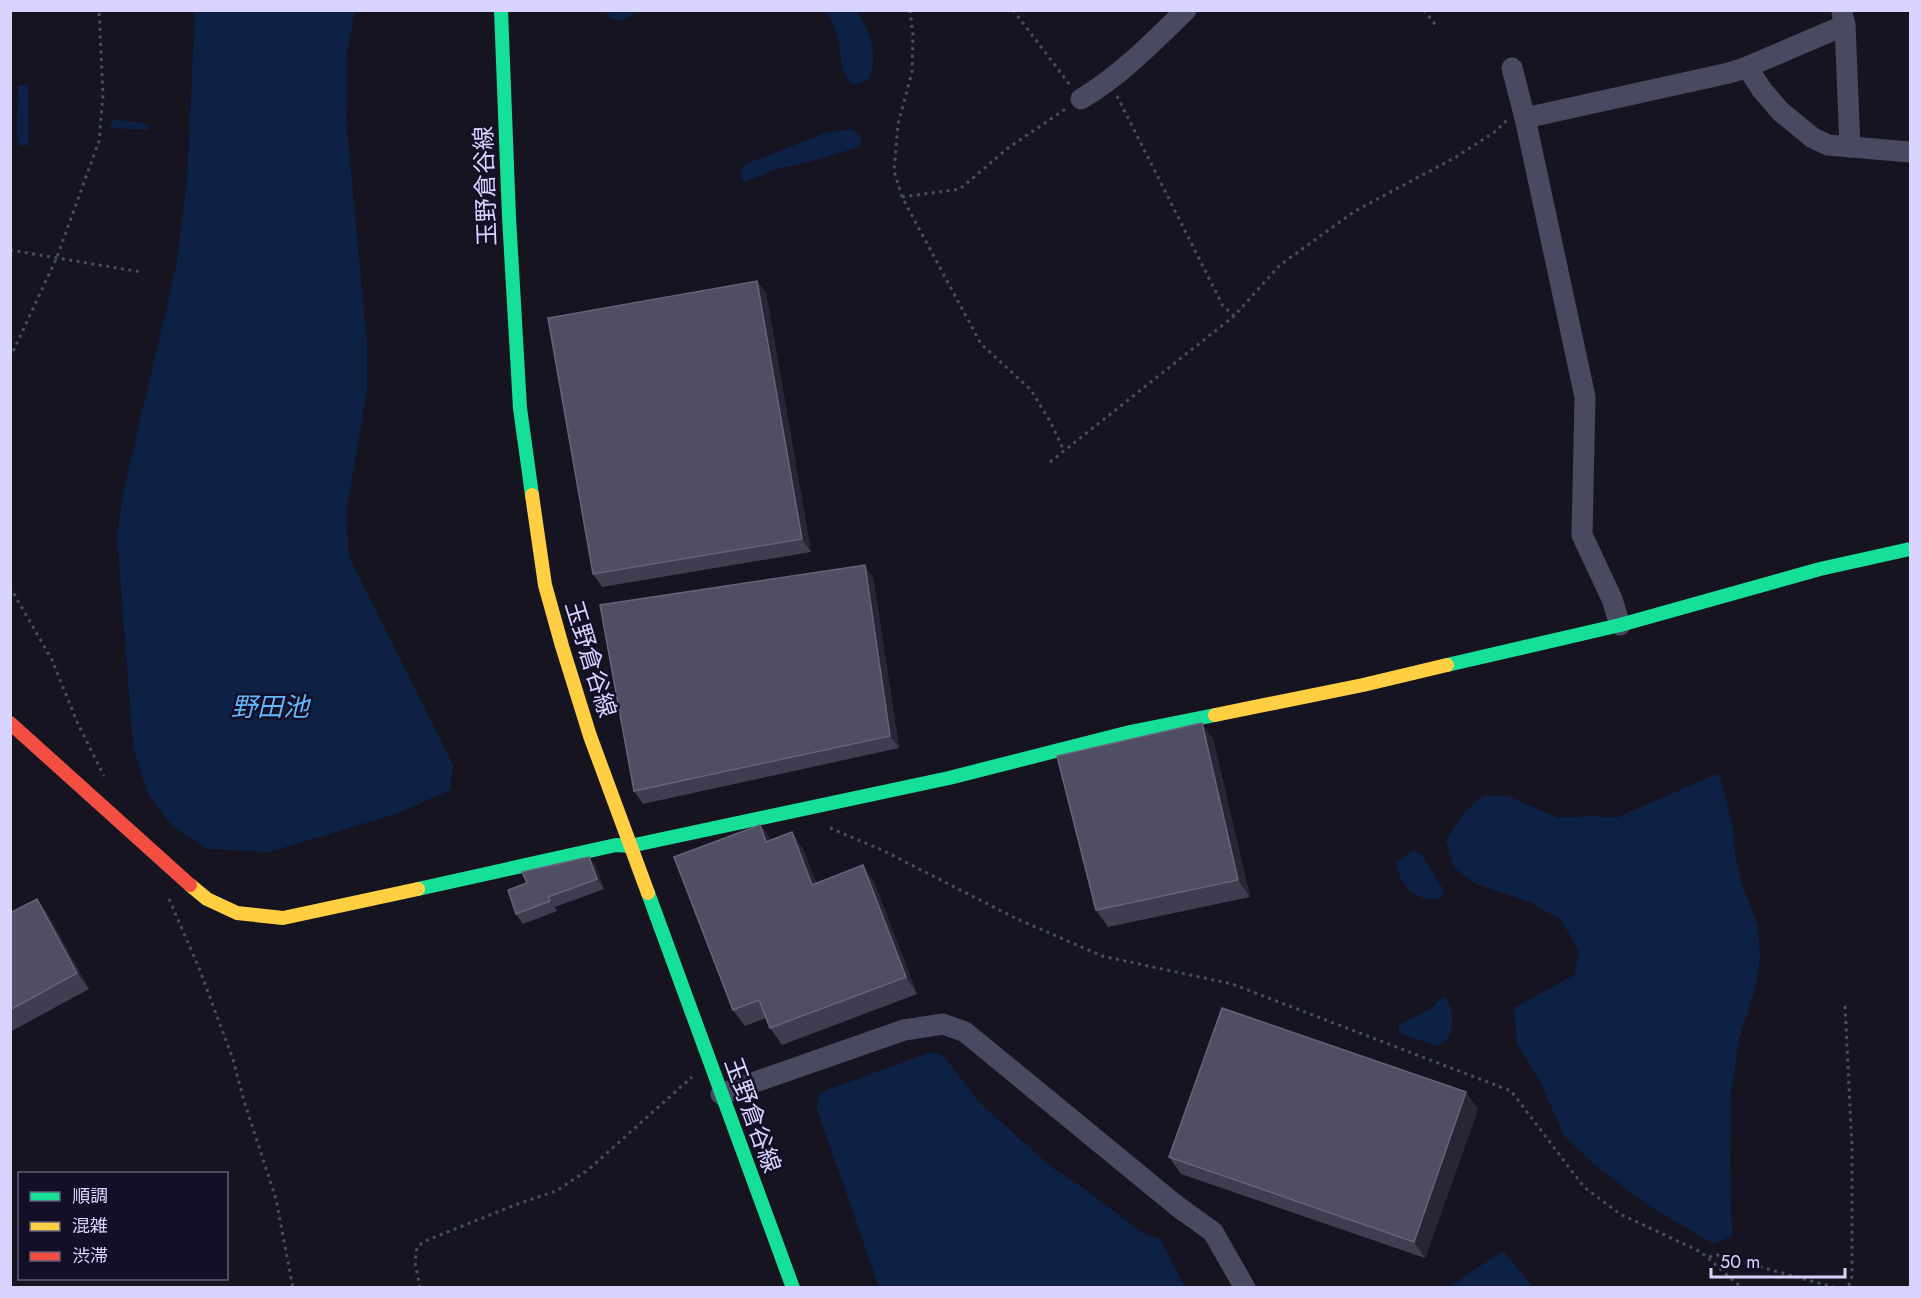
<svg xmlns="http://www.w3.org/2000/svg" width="1921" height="1298" font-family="Jost,'Noto Sans JP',sans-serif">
  <rect width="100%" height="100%" fill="#161421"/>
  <g fill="#0d2144">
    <polygon points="195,11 355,11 347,53 346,117 367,344 367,391 346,514 349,557 453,765 450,790 396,814 269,852 208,849 172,826 147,792 133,746 117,536 124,489 176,268 187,181"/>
    <polygon points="605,11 634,11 632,16 619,21 609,17"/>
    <path d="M826 11H856C870 31 880 56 868 80L855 85C839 76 842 53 838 37 835 28 831 19 826 11Z"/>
    <polygon points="18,85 28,85 28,145 19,146 17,138"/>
    <polygon points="119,120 144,123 149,126 148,130 110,128 112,121"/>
    <polygon points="850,129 860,135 861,142 859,147 805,163 774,170 745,182 742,180 740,173 744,165 825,133"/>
    <polygon points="1719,773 1733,827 1735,854 1741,882 1758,927 1760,957 1756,986 1739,1039 1731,1094 1730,1162 1732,1236 1714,1244 1649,1206 1594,1164 1564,1136 1541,1083 1517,1043 1514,1008 1574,975 1579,951 1561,920 1530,902 1477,884 1454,868 1446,840 1464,813 1483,796 1508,796 1558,818 1590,816 1616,818"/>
    <path d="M1413 851 1422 855 1443 889V896C1420 908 1398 884 1396 862Z"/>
    <path d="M1445 997C1454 1005 1455 1032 1446 1041 1444 1043 1439 1045 1437 1046L1409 1037 1399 1032V1025L1432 1008 1441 998Z"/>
    <polygon points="931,1052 944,1056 979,1102 1051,1167 1083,1188 1144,1234 1160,1239 1185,1287 879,1287 817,1109 819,1093"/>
    <polygon points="1503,1251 1533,1287 1449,1287"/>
  </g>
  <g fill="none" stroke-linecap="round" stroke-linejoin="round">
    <g stroke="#44505f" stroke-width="3" stroke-dasharray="3 4.5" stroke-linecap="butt">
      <polyline points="910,10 913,35 912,72 898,124 894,171 902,197 981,344 1031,390 1051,423 1064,451"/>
      <polyline points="1013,10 1070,85"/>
      <polyline points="1424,10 1437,27"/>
      <polyline points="1117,96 1223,306 1234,316"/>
      <polyline points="902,197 960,189 1008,148 1067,108"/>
      <polyline points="10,250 141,272"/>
      <polyline points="10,358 57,257 99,141 103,95 99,10"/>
      <polyline points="1050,462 1234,316 1280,265 1355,211 1456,157 1496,131 1507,120"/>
      <polyline points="10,587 52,660 78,724 104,776"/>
      <polyline points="830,828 882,850 1013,917 1102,956 1232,984 1511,1091 1584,1187 1620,1214 1701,1252 1742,1288"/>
      <polyline points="169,899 199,968 233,1059 244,1101 276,1199 293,1288"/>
      <polyline points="1845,1006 1852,1147 1852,1276 1848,1288"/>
      <polyline points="1709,1257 1717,1255 1837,1288"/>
      <polyline points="420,1288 415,1262 417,1247 425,1241 515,1205 556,1191 588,1170 692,1077"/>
    </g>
    <g stroke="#4a4962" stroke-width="21">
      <polyline points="1842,13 1845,25 1850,147"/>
      <polyline points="1747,67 1762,90 1781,112 1813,138 1828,145 1910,152"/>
      <polyline points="1512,68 1525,118 1585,397 1582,535 1612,599 1620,625"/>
      <path d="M1081 99C1120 76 1153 42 1186 10"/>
      <polyline points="1525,118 1729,73 1747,67 1845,25"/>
      <polyline points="721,1094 904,1030 943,1024 965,1032 1177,1206 1213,1232 1245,1288"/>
    </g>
    <g stroke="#16e098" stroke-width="14">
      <polyline points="501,10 509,217 520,408 532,495"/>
      <polyline points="1447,665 1620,625 1820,569 1910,549"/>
      <polyline points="418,889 616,845 630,846 949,778 1130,732 1215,715"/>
      <polyline points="648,893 793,1288"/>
    </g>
    <g stroke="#ffcf43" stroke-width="14">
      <polyline points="532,495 545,585 562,646 590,736 648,893"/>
      <polyline points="1215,715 1363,685 1447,665"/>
      <polyline points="190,885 207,899 237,913 283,918 418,889"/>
    </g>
    <polyline stroke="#f24e42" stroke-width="14" points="10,723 190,885"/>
  </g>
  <g fill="#403d50">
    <polygon points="757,281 766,293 811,552 602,587 593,574"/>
    <polygon points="873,577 899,748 643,804 634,791"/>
    <polygon points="1213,739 1250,897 1108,927 1096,910"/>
    <polygon points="760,825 771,840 803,849 816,883 874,882 917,994 782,1045 770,1028 766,1018 745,1026 733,1010"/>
    <polygon points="589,857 596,867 604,889 555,907 557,911 523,924 516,914"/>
    <polygon points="10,913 48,915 89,989 10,1032"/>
    <polygon points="1478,1109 1425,1258 1181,1174 1169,1157"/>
  </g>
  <g fill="#282635">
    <polygon points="757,281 766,293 811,552 802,539"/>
    <polygon points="865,565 873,577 899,748 890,736"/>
    <polygon points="1202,723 1213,739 1250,897 1238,880"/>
    <polygon points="760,825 772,841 766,842"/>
    <polygon points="792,832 803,849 824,902 812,885"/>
    <polygon points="589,857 596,867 604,889 597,879"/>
    <polygon points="863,865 874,882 917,994 906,977"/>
    <polygon points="548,897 555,907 557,911 550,901"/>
    <polygon points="37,899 48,915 89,989 77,973"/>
    <polygon points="1466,1092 1478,1109 1425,1258 1414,1242"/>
  </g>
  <g fill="#504e63" stroke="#66637b" stroke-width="1.5">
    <polygon points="757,281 802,539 593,574 548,318"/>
    <polygon points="865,565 890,736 634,791 600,605"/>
    <polygon points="1202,723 1238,880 1096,910 1057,756"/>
    <polygon points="760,825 766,842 792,832 812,885 863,865 906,977 770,1028 759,1000 733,1010 674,857"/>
    <polygon points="589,857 597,879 548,897 550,901 516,914 508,890 527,883 522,872"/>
    <polygon points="37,899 77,973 10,1010 10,913"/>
    <polygon points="1222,1008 1466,1092 1414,1242 1169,1157"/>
  </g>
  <g text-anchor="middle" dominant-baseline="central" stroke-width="5" stroke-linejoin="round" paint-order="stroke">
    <g font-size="24" fill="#d9d4ff" stroke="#130f26">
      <text transform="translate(485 186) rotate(-92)">玉野倉谷線</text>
      <text transform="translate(591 659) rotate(73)">玉野倉谷線</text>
      <text transform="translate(753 1115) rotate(70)">玉野倉谷線</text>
    </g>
    <g font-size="26" font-style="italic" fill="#62b6ff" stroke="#130f26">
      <text x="270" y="707">野田池</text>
    </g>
  </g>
  <rect width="1921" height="1298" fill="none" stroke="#d9d4ff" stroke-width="24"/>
  <rect x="18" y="1172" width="210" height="108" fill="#130f26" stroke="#625e7d" stroke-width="1.5"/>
  <rect x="30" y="1192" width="30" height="9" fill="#16e098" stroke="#625e7d" stroke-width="1.5"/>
  <text x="72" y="1202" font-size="18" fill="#d9d4ff">順調</text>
  <rect x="30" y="1222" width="30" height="9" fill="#ffcf43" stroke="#625e7d" stroke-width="1.5"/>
  <text x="72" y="1232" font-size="18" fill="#d9d4ff">混雑</text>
  <rect x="30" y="1252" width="30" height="9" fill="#f24e42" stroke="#625e7d" stroke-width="1.5"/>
  <text x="72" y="1262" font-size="18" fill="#d9d4ff">渋滞</text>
  <path d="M1711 1268v9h134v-9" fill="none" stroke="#d9d4ff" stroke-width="3"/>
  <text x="1720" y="1268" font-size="18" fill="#d9d4ff" stroke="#130f26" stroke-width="4.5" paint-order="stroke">50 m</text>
</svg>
